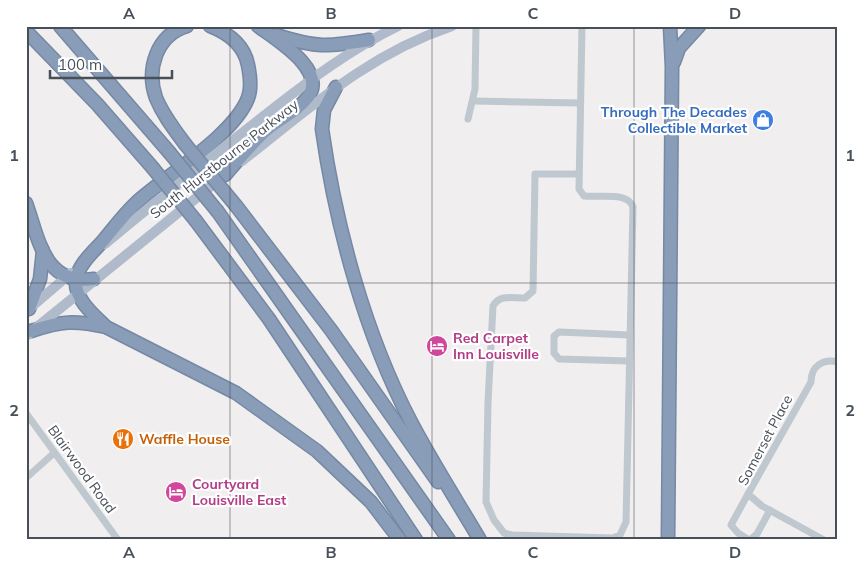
<svg xmlns="http://www.w3.org/2000/svg" width="864" height="566" font-family="Mulish,sans-serif">
  <rect width="100%" height="100%" fill="#f0eeee"/>
  <g fill="none" stroke-linecap="round" stroke-linejoin="round">
    <g stroke="#7588a4" stroke-width="15">
      <g id="highway">
        <polyline points="60,26 169,152"/>
        <polyline points="26,31 97,104 152,167"/>
        <path d="M276 35C317 48 327 47 369 40"/>
        <polyline points="674,62 679,48 699,26"/>
        <path d="M336 87 324 110 322 129C336 227 365 334 411 422 432 462 457 501 480 540"/>
        <path d="M185 144C174 129 163 115 156 98 146 70 156 35 187 26"/>
        <path d="M225 175C237 161 250 146 263 133 277 120 297 112 308 97 328 70 275 39 258 26"/>
        <path d="M26 203C39 239 44 286 94 279"/>
        <polyline points="237,207 331,330 438,482"/>
        <polyline points="218,212 449,540"/>
        <polyline points="196,221 269,319 416,540"/>
        <polyline points="29,309 40,279 43,251"/>
        <path d="M106 327C94 315 74 299 76 280 78 265 93 252 102 242 113 229 124 214 137 202 167 175 234 135 248 98 252 88 250 75 248 65 244 44 228 33 210 26"/>
        <path d="M31 331C62 321 74 320 106 327L236 393 317 451 371 502 400 540"/>
        <polyline points="668,540 672,67 670,26"/>
      </g>
    </g>
    <g stroke="#bfc7cf" stroke-width="7">
      <polyline points="474,101 580,103"/>
      <polyline points="468,119 475,89 476,26"/>
      <path d="M578 174H535L533 291 525 298C512 298 500 294 493 306L488 402 486 502 494 520 504 533 512 535 613 538 620 535 626 522 633 207C628 191 598 198 584 196L579 189 582 26"/>
      <polyline points="629,361 559,359 554,353 554,336 559,332 630,335"/>
      <polyline points="26,413 118,540"/>
      <polyline points="26,478 54,453"/>
      <polyline points="748,494 731,525 738,533 749,540"/>
      <polyline points="750,540 757,534 770,510"/>
      <path d="M824 540 762 506 748 494 811 382C811 366 823 358 838 362"/>
    </g>
    <g stroke="#afbbca" stroke-width="10">
      <path d="M242 161C311 107 367 55 452 26"/>
      <path d="M105 244C158 200 211 157 265 115 307 82 349 50 398 26"/>
      <polyline points="29,309 71,273"/>
      <polyline points="26,336 221,178"/>
    </g>
    <use href="#highway" stroke="#899cb8" stroke-width="12"/>
    <g stroke="#7588a4" stroke-width="15" stroke-linecap="butt">
      <g id="highway-bridge">
        <polyline points="185,144 237,207"/>
        <polyline points="169,152 218,212"/>
        <polyline points="152,167 196,221"/>
      </g>
    </g>
    <use href="#highway-bridge" stroke="#899cb8" stroke-width="12"/>
  </g>
  <path fill="none" stroke="#474f59" stroke-width="1" stroke-opacity="0.55" d="M230 26V540M432 26V540M634 26V540M26 283H838"/>
  <defs>
    <g id="shop-disc" transform="scale(1.125)"><circle r="9.5" fill="#3f7fe0" stroke="#fff"/><path d="M-5-2.5h2.3a2.7 3.5 0 0 1 5.4 0H5L5.5 6h-11ZM-1.5-2.5h3a1.5 2.3 0 0 0-3 0Z" fill="#fff"/></g>
    <g id="hotel-disc" transform="scale(1.125)"><circle r="9.5" fill="#d1479c" stroke="#fff"/><path d="M-6-4.5h1.5V1H6V5H4.5V3h-9V5H-6ZM-4 0a1.8 1.8 0 1 1 3.6 0ZM.5 0V-2.5h3Q6-2.5 6 0Z" fill="#fff"/></g>
    <g id="restaurant-disc" transform="scale(1.125)"><circle r="9.5" fill="#e8710a" stroke="#fff"/><path d="M-5-6h1v4h1v-4h1v4h1v-4h1v5L-1.5 .5V6h-2V.5L-5-1ZM5-6V6H3V1.5H1.5Q1.5-4 5-6Z" fill="#fff"/></g>
  </defs>
  <g fill-rule="evenodd">
    <use href="#shop-disc" x="763" y="120"/>
    <use href="#hotel-disc" x="437" y="346"/>
    <use href="#restaurant-disc" x="123" y="439"/>
    <use href="#hotel-disc" x="176" y="492"/>
  </g>
  <g text-anchor="middle" dominant-baseline="central" stroke-width="4.5" stroke-linejoin="round" paint-order="stroke">
    <g font-size="14" font-weight="bold" fill="#366cbe" stroke="#fff" text-anchor="end">
      <text x="747" y="112">Through The Decades<tspan x="747" dy="16">Collectible Market</tspan></text>
    </g>
    <g font-size="14" fill="#474f59" stroke="#fff">
      <text transform="translate(224 159) rotate(-38)">South Hurstbourne Parkway</text>
      <text transform="translate(765 440) rotate(-62)">Somerset Place</text>
      <text transform="translate(82 469) rotate(54)">Blairwood Road</text>
    </g>
    <g font-size="14" font-weight="bold" fill="#b23c85" stroke="#fff" text-anchor="start">
      <text x="453" y="338">Red Carpet<tspan x="453" dy="16">Inn Louisville</tspan></text>
      <text x="192" y="484">Courtyard<tspan x="192" dy="16">Louisville East</tspan></text>
    </g>
    <g font-size="14" font-weight="bold" fill="#c56008" stroke="#fff" text-anchor="start">
      <text x="139" y="439">Waffle House</text>
    </g>
  </g>
  <rect width="864" height="566" fill="none" stroke="#ffffff" stroke-width="55"/>
  <path d="M50 70v8h122v-8" fill="none" stroke="#474f59" stroke-width="2.5"/>
  <text x="58" y="70" font-size="15" fill="#474f59" stroke="#ffffff" stroke-width="4" paint-order="stroke">100 m</text>
  <rect x="28" y="28" width="808" height="510" fill="none" stroke="#474f59" stroke-width="2"/>
  <g font-size="16" text-anchor="middle" font-weight="bold" fill="#474f59">
    <text x="129" y="19">A</text>
    <text x="331" y="19">B</text>
    <text x="533" y="19">C</text>
    <text x="735" y="19">D</text>
    <text x="14" y="161">1</text>
    <text x="850" y="161">1</text>
    <text x="14" y="416">2</text>
    <text x="850" y="416">2</text>
    <text x="129" y="558">A</text>
    <text x="331" y="558">B</text>
    <text x="533" y="558">C</text>
    <text x="735" y="558">D</text>
  </g>
</svg>
